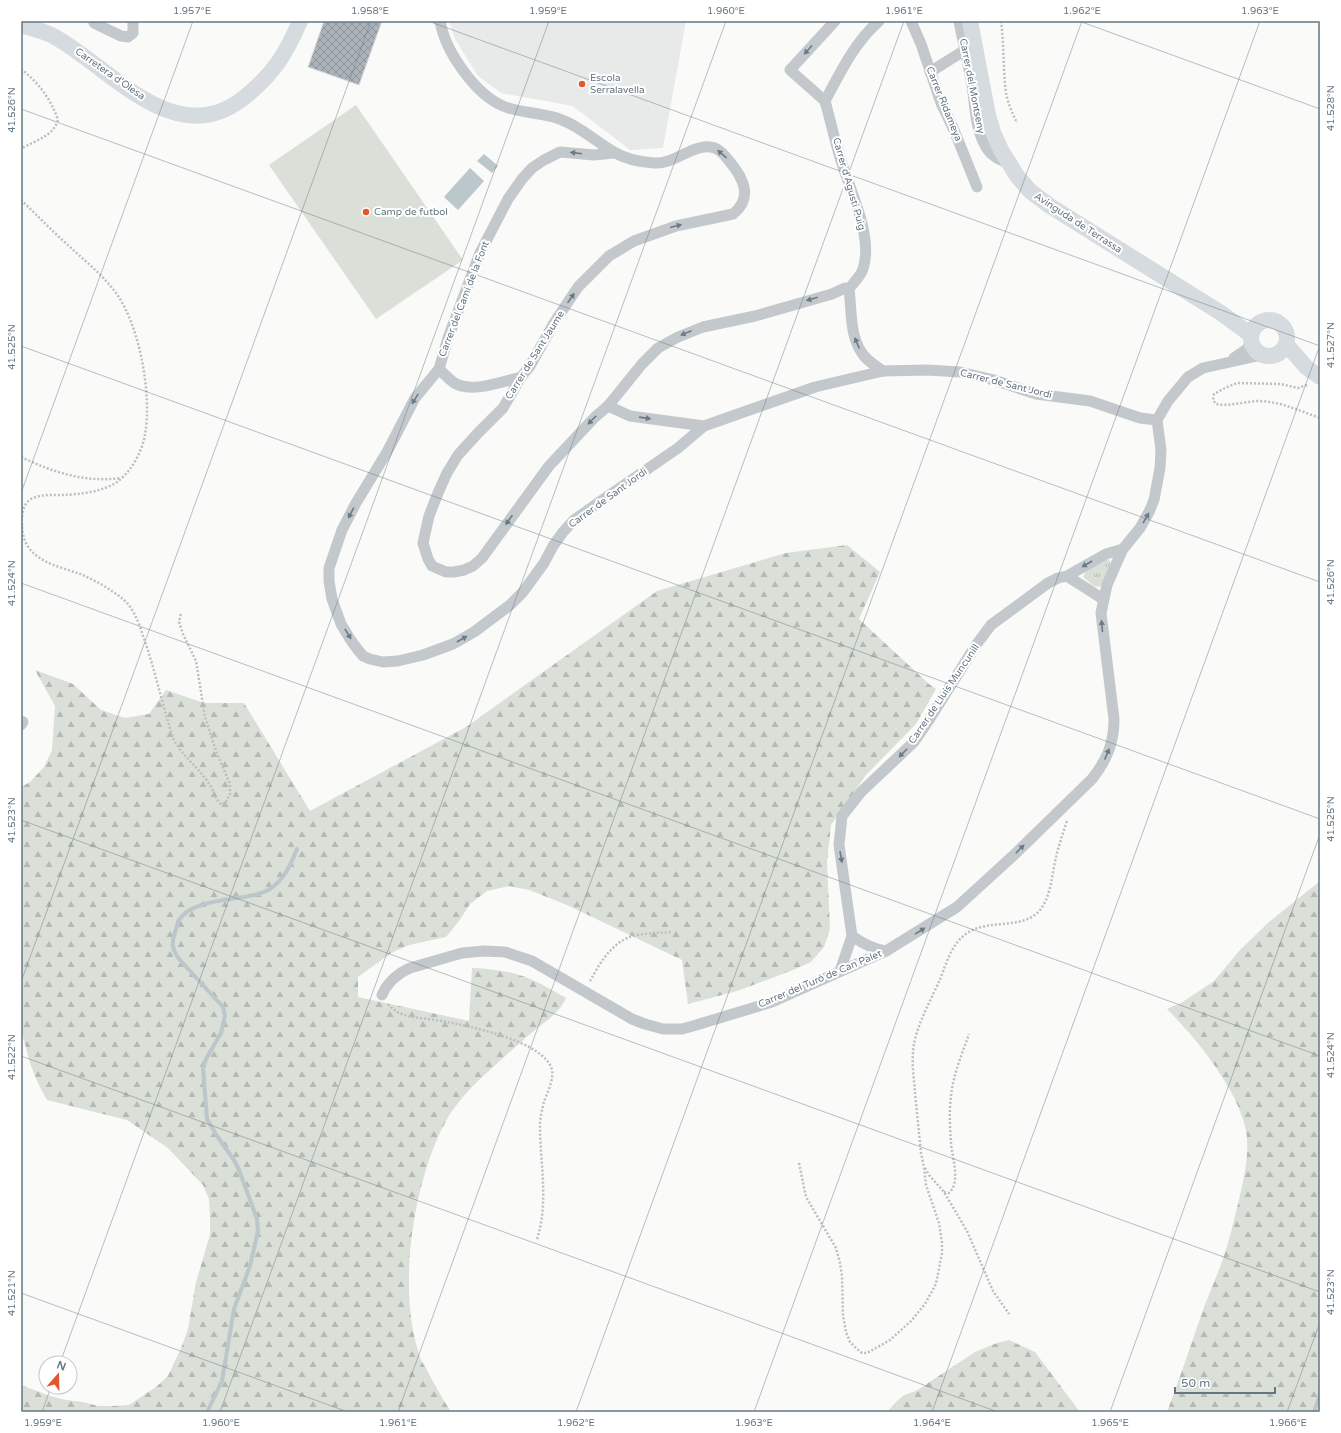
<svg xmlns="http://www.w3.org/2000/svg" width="1341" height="1433" font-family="'Varela Round',sans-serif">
  <defs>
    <pattern id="grass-tufts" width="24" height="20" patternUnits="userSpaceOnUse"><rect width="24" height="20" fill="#dadfd7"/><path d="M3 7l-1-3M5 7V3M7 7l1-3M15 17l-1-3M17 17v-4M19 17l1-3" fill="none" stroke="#b4b9b4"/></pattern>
    <pattern id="forest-firs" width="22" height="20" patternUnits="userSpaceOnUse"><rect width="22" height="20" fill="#dadfd7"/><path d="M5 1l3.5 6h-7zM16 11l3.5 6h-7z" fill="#b4b9b4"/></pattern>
    <pattern id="building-cross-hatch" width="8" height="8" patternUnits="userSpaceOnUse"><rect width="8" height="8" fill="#aab3b9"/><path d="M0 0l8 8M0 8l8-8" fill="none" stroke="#8e969c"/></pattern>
  </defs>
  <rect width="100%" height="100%" fill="#fafaf8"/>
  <polygon fill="#e8e9e9" points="449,21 686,21 663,148 630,150 573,106 501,93 478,76 455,39"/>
  <path fill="url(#grass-tufts)" d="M1107 559 1110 561V564L1103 583 1100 587 1094 586 1083 577C1086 567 1099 563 1107 559Z"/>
  <g fill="url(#forest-firs)">
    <path d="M847 545 880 572 859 619 929 684 936 689 916 724 866 775 831 825 827 863 830 929 824 947 811 962 793 970 737 991 688 1004 682 960 567 905 529 890 509 886 487 891 470 904 459 921 446 937 409 945 391 953 358 977V997L469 1021 472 968C492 969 512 971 530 979 543 984 555 992 566 998 559 1014 543 1023 530 1034 511 1051 490 1069 472 1087 464 1095 451 1111 446 1121 413 1181 397 1288 419 1354 420 1359 424 1365 427 1370 434 1384 442 1398 451 1412H21V1385L50 1396 66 1400 83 1402 98 1406H114L129 1405 156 1387 168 1376 182 1346 188 1329 196 1282 210 1235V1216L209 1199 203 1185 168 1148 127 1120 47 1100C39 1086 32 1071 28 1056 26 1048 24 1040 21 1032V787L30 782 44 767 52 750 55 706 35 670 73 684 101 710 125 718 149 714 166 690 204 703H244L310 811 466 727 657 591 786 553Z"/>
    <path d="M1320 881V1412H1167C1180 1377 1192 1342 1204 1307 1211 1290 1218 1273 1224 1256 1230 1238 1234 1219 1239 1200 1244 1177 1251 1150 1245 1126 1235 1086 1196 1038 1167 1009L1181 1003 1214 981 1240 950 1269 922Z"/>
    <polygon points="1009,1340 1035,1352 1080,1412 887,1412 896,1402 904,1395 916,1391 975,1352 997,1343"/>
  </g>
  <polygon fill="#dadfd7" points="356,105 463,260 376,319 269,165"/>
  <g fill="#bbc7cb">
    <polygon points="484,154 498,166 492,173 477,161"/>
    <polygon points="470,168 484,181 458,210 444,197"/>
  </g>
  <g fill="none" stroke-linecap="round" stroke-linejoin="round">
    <g stroke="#bbc7cb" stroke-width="4">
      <path d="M207 1412 222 1381 234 1309 250 1266 258 1231 257 1219 239 1170 234 1160 217 1136 207 1119 203 1068 206 1059 221 1033 225 1016 223 1007 180 960C172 950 171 944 175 932 177 928 177 924 179 920 196 895 246 903 270 889 284 880 291 864 297 849"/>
      <polyline points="1314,1412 1320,1395"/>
    </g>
  </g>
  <polygon fill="url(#building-cross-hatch)" stroke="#dcdcda" points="324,21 382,21 359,85 308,67"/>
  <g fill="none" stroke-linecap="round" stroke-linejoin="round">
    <g stroke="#bbbfc2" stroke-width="2.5" stroke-dasharray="2 2" stroke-linecap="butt">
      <path d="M1001 21C1004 45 1003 69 1006 93 1008 104 1013 114 1017 123"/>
      <path d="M21 69C38 82 51 99 58 120 53 137 35 140 21 149"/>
      <path d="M21 200C37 215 52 231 69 246 85 261 103 275 116 293 140 326 152 395 145 435 142 452 131 472 117 482 102 492 81 494 64 495 54 495 40 494 31 499 20 506 21 523 23 534 28 561 58 566 80 574 95 580 112 590 124 600 134 609 139 623 143 636 155 669 162 704 173 738 182 757 201 769 211 787 215 794 216 800 222 805L226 802 230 794V784L216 751 205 717 196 661 183 634 179 622 181 613"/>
      <path d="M1307 385 1298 388 1281 384 1237 383 1225 388 1214 394 1213 400 1216 404C1230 407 1245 401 1260 401 1282 402 1300 411 1320 418"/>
      <path d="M21 457C53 472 84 483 121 478"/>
      <path d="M590 981C601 961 614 939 637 935 649 933 660 933 672 932"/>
      <path d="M388 1004C401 1020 423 1017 442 1021 468 1026 545 1041 552 1070 554 1080 547 1093 544 1102 542 1110 540 1118 540 1126 540 1163 549 1203 537 1239"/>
      <path d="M799 1163 806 1197 836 1248 840 1263 842 1276 843 1315 846 1332 850 1342 857 1349 862 1353H867L890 1340 911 1321 925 1304 936 1284 942 1253V1243L939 1223 926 1185 924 1167 921 1153C919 1133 917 1113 915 1093 914 1077 911 1060 914 1044 918 1022 932 998 941 977 947 961 953 941 969 932 990 919 1023 930 1040 910 1052 895 1052 871 1057 853 1060 842 1063 832 1067 821"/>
      <polyline points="925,1168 929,1175 944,1192 967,1231 993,1291 1009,1314"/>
      <path d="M944 1192 949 1193C961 1182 952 1157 951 1143 950 1128 949 1111 951 1096 953 1075 962 1054 969 1034"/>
    </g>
    <g stroke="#c3c8cc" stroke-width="11">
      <path d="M440 21C445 51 475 94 503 106 521 114 544 112 562 120 581 127 596 142 614 152 625 159 641 162 654 163 674 165 696 141 715 148 722 151 726 157 730 162 744 179 753 198 733 214L676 226 634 241 609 256 578 287 554 323 530 366 521 377 503 408 478 433 458 455 447 473 438 493 429 516 423 543 428 559 432 566 446 572H454L464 570 473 566 482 558 549 466 595 417 608 406 642 364 658 348 678 337 703 327 755 316 832 294 845 288 849 289"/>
      <polyline points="911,21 921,44 941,103 954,130 977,187"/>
      <path d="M959 21C963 42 968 63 972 85 975 105 975 132 988 150 993 157 1000 160 1008 163"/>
      <polyline points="94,23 121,36 128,37 133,33 133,21"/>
      <polyline points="930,72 970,47"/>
      <path d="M825 101C830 119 834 137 839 154 848 187 874 235 863 269 861 276 853 283 849 289 852 311 849 341 866 358 871 363 877 367 883 371"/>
      <polyline points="825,101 790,70 835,21"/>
      <path d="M825 101C840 73 854 43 879 21"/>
      <polyline points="614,153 594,155 560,152 544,160 532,168 522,179 508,199 480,253 448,338 439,369 415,398 387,452 356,503 342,530 329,568 329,581 332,599 341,624 350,639 358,650 363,656 370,659 383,662 398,661 423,655 453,644 474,632 510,605 523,592 544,563 553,546 563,532 574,520 598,503 678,448 704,426 815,387 883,371 927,370 960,372 994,380 1036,394 1090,401 1140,418 1157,420"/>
      <polyline points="1234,358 1247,349 1251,341"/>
      <path d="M439 369C443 373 448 378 453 382 469 394 502 382 521 377"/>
      <polyline points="608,406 630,416 704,426"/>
      <polyline points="1067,576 1103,599"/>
      <polyline points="21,721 23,722 21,725"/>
      <path d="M852 936C862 943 872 949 886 951"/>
      <polyline points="840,971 852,936 839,845 842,816 861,792 914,742 929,720 976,645 991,625 1048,583 1058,578 1067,576 1106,554 1123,549"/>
      <path d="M382 995C387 983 398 973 410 968L462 953 484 951 505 952 532 961 632 1019 645 1024 663 1029H682L693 1026 772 1002 886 951 957 907 1016 853 1092 779C1107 760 1114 743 1114 719L1101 613 1107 585 1117 562 1123 549 1140 528 1149 512 1154 500 1160 468 1161 450 1157 420 1168 401 1188 377 1203 368 1262 355"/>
    </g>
    <g stroke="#d6dbdf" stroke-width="16">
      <polyline points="970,21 988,115 993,132 1001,150 1017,176 1030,191 1050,206 1221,313 1251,335"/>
      <path d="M21 25C33 29 45 31 55 37 112 69 177 154 246 96 274 73 286 54 300 21"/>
      <circle cx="1269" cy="338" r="18"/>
      <polyline points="1286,344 1307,368 1320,377"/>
    </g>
  </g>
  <defs><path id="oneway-solid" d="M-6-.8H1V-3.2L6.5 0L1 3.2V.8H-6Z"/></defs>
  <g fill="#6a7a87">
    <use href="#oneway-solid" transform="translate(808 50) rotate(132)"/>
    <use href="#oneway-solid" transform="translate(576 153) rotate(-173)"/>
    <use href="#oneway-solid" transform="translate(722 154) rotate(-139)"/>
    <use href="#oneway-solid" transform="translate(676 226) rotate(-14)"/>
    <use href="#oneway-solid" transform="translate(571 298) rotate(-55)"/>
    <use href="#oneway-solid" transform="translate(812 299) rotate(164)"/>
    <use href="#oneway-solid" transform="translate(686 333) rotate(158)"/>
    <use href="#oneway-solid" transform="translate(857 343) rotate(-113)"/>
    <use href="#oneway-solid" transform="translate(415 399) rotate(122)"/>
    <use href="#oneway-solid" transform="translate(645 418) rotate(8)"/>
    <use href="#oneway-solid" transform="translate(592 420) rotate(134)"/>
    <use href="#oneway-solid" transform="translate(351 513) rotate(118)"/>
    <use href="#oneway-solid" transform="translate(1146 518) rotate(-60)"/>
    <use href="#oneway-solid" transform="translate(509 520) rotate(125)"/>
    <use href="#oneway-solid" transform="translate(1087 564) rotate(150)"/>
    <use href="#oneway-solid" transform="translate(1102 626) rotate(-95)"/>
    <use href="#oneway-solid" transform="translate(348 634) rotate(59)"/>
    <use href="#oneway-solid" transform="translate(462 639) rotate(-30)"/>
    <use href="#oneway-solid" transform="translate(903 753) rotate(135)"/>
    <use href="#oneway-solid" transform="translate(1107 754) rotate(-67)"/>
    <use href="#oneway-solid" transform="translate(1020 849) rotate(-45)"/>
    <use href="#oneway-solid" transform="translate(841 857) rotate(80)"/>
    <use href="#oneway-solid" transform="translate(920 931) rotate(-32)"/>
  </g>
  <path fill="none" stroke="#657683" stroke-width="1" stroke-opacity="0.45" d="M428 21 1320 346M1079 21 1320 109M21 109 1320 582M21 346 1320 819M21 493 193 21M21 583 1320 1056M21 820 1320 1292M21 982 371 21M21 1056 998 1412M21 1293 348 1412M60 1363 549 21M42 1412 51 1387M220 1412 726 21M398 1412 904 21M576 1412 1082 21M754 1412 1260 21M932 1412 1320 345M1110 1412 1320 834M1287 1412 1320 1322"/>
  <g fill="#e4572e" stroke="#fff" stroke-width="1.5">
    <circle cx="582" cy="84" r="4"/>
    <circle cx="366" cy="212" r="4"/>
  </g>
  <g text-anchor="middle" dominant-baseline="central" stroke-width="4" stroke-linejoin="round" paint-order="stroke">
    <g font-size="10" fill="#657683" stroke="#fff">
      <text transform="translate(110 74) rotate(35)">Carretera d'Olesa</text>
      <text transform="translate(972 86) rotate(79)">Carrer del Montseny</text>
      <text transform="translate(944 104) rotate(68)">Carrer Ridameya</text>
      <text transform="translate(849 184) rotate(74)">Carrer d'Agustí Puig</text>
      <text transform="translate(1078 223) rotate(33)">Avinguda de Terrassa</text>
      <text transform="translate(464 299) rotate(-69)">Carrer del Camí de la Font</text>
      <text transform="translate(535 355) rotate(-58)">Carrer de Sant Jaume</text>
      <text transform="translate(1006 384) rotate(14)">Carrer de Sant Jordi</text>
      <text transform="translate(608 498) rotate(-36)">Carrer de Sant Jordi</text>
      <text transform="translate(944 694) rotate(-56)">Carrer de Lluís Muncunill</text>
      <text transform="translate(820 979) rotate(-23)">Carrer del Turó de Can Palet</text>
    </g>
    <g font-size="10" fill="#657683" stroke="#fff" text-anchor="start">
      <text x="590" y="78">Escola<tspan x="590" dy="12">Serralavella</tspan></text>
      <text x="374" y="212">Camp de futbol</text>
    </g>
  </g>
  <rect width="1341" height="1433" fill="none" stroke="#ffffff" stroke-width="44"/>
  <g transform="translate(58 1375) rotate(20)"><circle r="19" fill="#ffffff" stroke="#c1c8cd"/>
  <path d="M0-3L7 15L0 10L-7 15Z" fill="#e4572e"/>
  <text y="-6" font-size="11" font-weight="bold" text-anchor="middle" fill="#657683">N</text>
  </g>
  <path d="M1175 1387v6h100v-6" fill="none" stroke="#657683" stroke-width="2"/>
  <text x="1181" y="1387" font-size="12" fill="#657683" stroke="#ffffff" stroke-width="3" paint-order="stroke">50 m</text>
  <rect x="22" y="22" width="1297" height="1389" fill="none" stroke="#657683" stroke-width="1.5"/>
  <g font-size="10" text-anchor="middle" fill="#657683">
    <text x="192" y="14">1.957°E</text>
    <text x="370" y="14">1.958°E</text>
    <text x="548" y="14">1.959°E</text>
    <text x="726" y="14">1.960°E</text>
    <text x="904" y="14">1.961°E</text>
    <text x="1082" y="14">1.962°E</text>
    <text x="1260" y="14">1.963°E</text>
    <text transform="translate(1330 108) rotate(-90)" y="4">41.528°N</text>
    <text transform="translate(11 110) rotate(-90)" y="4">41.526°N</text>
    <text transform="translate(1330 345) rotate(-90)" y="4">41.527°N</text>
    <text transform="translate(11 347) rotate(-90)" y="4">41.525°N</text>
    <text transform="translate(1330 582) rotate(-90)" y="4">41.526°N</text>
    <text transform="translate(11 583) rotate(-90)" y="4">41.524°N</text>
    <text transform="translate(1330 819) rotate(-90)" y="4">41.525°N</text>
    <text transform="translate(11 820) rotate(-90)" y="4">41.523°N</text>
    <text transform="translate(1330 1055) rotate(-90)" y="4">41.524°N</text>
    <text transform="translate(11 1057) rotate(-90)" y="4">41.522°N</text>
    <text transform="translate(1330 1292) rotate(-90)" y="4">41.523°N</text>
    <text transform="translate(11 1293) rotate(-90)" y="4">41.521°N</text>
    <text x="43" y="1426">1.959°E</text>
    <text x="221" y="1426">1.960°E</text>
    <text x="398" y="1426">1.961°E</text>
    <text x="576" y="1426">1.962°E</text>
    <text x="754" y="1426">1.963°E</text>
    <text x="932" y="1426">1.964°E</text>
    <text x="1110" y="1426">1.965°E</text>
    <text x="1288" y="1426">1.966°E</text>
  </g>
</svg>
